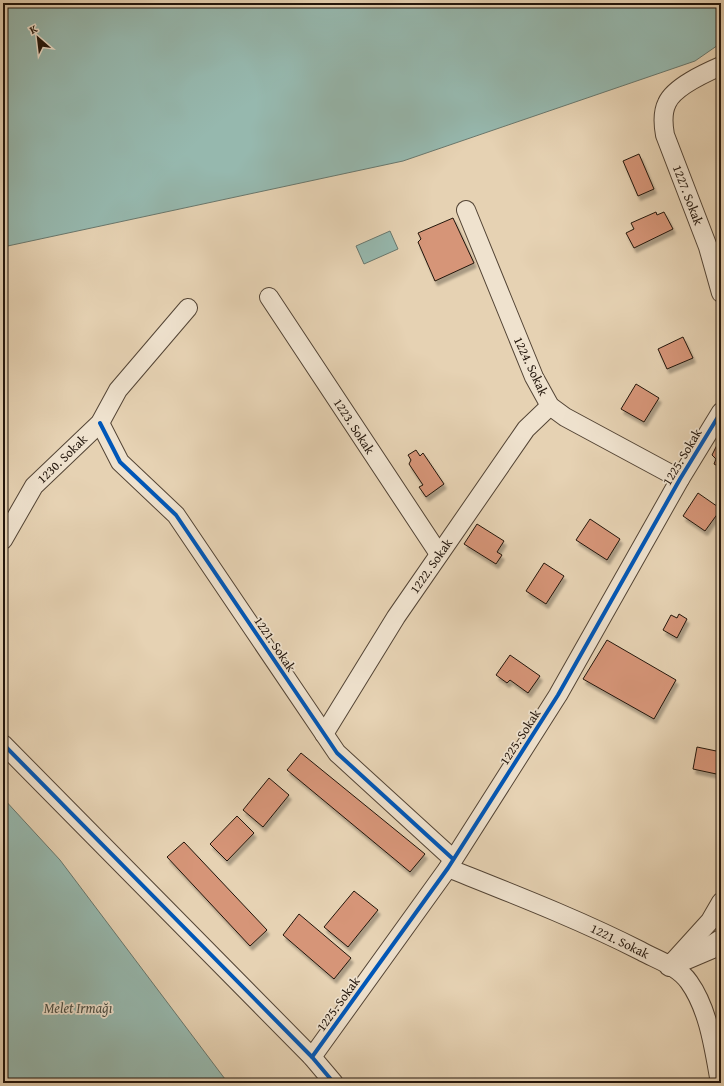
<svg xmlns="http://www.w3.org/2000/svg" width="724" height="1086" font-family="'Gentium Book Plus',serif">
  <defs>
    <filter id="shadow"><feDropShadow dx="2.5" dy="4.5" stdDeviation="1" flood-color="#0004"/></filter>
  </defs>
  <rect width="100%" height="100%" fill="#e6d2b3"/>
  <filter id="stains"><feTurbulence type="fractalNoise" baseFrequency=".005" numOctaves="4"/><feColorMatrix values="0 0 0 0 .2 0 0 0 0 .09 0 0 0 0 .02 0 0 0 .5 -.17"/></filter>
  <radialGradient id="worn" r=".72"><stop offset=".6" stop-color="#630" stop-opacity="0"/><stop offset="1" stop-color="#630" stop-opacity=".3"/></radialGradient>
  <g fill="#96b8ae" stroke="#68776d">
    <polygon points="3,3 721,3 721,43 695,61 403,161 3,247"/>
    <polygon points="390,231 398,249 364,264 356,246"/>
    <polygon points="3,798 60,860 228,1083 3,1083"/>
  </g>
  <g fill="#d69578" stroke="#22150b" filter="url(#shadow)">
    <polygon points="639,154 654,189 638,196 623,161"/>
    <polygon points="656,212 657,215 664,212 673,229 634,248 626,233 634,229 631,223"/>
    <polygon points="453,218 474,263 435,281 418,242 421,239 418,233"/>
    <polygon points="683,337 693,358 667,369 658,349"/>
    <polygon points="636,384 659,398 644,422 621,409"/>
    <polygon points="717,445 721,446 721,468 714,464 716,459 712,455"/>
    <polygon points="416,450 420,456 423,453 444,484 426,497 419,487 423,485 409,464 411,460 408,455"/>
    <polygon points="698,493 721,509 705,531 683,516"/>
    <polygon points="590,519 620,539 607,560 576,540"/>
    <polygon points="477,524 504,541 497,552 502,555 496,564 464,544"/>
    <polygon points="544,563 564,576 546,604 526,591"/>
    <polygon points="679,614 687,619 677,638 663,630 671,615 677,618"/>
    <polygon points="607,640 676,680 654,719 583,679"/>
    <polygon points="510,655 540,676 528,693 510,680 507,683 496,675"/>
    <polygon points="697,747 721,752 721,775 693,769"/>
    <polygon points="301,753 425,854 410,872 287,770"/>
    <polygon points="269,778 289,795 263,827 243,810"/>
    <polygon points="237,816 254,833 227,861 210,844"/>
    <polygon points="184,842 267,930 250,946 167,857"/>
    <polygon points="354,891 378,910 348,947 324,927"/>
    <polygon points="299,914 351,958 334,979 283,935"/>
  </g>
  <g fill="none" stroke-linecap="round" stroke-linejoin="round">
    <g stroke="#534435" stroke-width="20">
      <g id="minor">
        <path d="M721 66C705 73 674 87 667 103 662 113 663 124 665 135L708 247 721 293"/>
        <polyline points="466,210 534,377 550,406 565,417 680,479"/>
        <polyline points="269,297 439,554"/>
        <polyline points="100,423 120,462 176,515 337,753 453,859"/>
        <polyline points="3,540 34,486 100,423 118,390 188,308"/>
        <polyline points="324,734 396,617 526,429 550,406"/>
        <polyline points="3,744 312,1057 334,1083"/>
        <path d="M448 868C513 894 578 919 641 951 657 960 678 966 689 982 709 1010 714 1050 720 1083"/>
        <polyline points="671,964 710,921 721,902"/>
        <polyline points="312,1057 448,868 558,695 680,479 721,412"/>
      </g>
    </g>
    <g stroke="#534435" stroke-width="24">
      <polyline id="tertiary" points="670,965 710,948 721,941"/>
    </g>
    <use href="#minor" stroke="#efe2ce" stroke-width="18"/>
    <use href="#tertiary" stroke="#efe2ce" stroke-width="22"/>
    <g stroke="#efe2ce" stroke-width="6">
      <g id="cycleway">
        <polyline points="100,423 120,462 176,515 337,753 453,859"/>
        <polyline points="3,744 312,1057 334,1083"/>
        <polyline points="312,1057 448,868 558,695 680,479 721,412"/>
      </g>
    </g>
    <use href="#cycleway" stroke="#0057b8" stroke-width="4"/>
  </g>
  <g text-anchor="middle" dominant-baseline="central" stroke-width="3.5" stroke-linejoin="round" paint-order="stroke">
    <g font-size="13" fill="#22150b" stroke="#efe2ce">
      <text transform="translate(688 195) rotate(69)">1227. Sokak</text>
      <text transform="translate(531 366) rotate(65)">1224. Sokak</text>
      <text transform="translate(354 426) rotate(57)">1223. Sokak</text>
      <text transform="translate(682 457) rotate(-59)">1225. Sokak</text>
      <text transform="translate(62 459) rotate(-44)">1230. Sokak</text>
      <text transform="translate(431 566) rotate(-55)">1222. Sokak</text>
      <text transform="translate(275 644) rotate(56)">1221. Sokak</text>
      <text transform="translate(520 737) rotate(-57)">1225. Sokak</text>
      <text transform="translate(620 941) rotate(26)">1221. Sokak</text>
      <text transform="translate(338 1004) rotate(-54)">1225. Sokak</text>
    </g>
    <g font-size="14" font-style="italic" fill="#4b4e44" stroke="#efe2ce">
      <text x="78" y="1008">Melet Irmağı</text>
    </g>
  </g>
  <rect width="724" height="1086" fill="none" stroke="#e6d2b3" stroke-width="16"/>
  <rect x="4" y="4" width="716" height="1078" fill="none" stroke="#22150b" stroke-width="2"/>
  <rect x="8" y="8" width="708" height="1070" fill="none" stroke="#22150b"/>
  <g transform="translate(38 38) rotate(332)" stroke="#efe2ce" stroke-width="3" paint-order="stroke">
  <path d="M0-3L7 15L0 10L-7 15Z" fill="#22150b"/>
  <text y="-6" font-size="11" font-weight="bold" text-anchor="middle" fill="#22150b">K</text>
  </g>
  <rect width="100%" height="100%" filter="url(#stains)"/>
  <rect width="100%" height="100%" fill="url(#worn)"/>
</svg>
